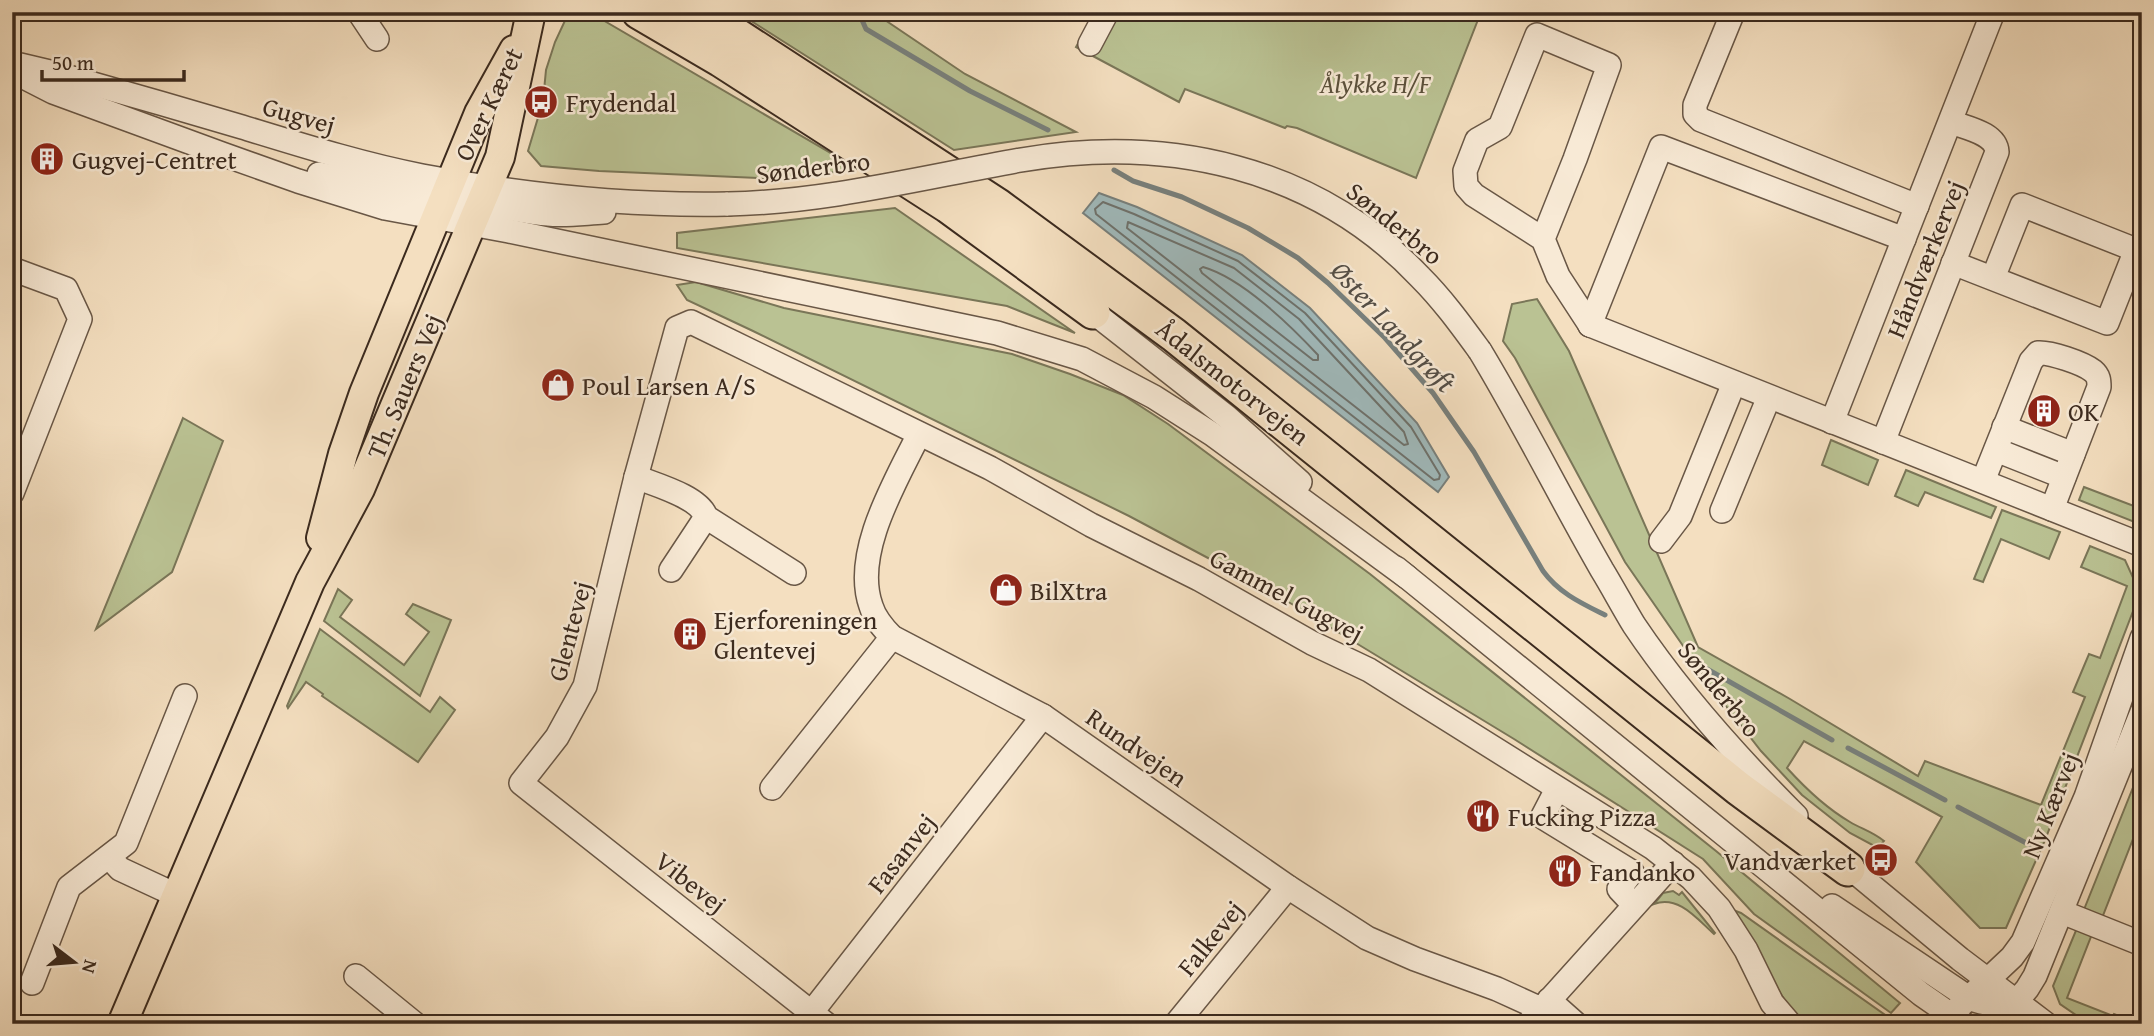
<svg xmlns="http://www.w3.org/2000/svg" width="2154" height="1036" font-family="'Gentium Book Plus',serif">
  <rect width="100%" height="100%" fill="#f4dfc0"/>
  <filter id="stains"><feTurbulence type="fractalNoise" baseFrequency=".00286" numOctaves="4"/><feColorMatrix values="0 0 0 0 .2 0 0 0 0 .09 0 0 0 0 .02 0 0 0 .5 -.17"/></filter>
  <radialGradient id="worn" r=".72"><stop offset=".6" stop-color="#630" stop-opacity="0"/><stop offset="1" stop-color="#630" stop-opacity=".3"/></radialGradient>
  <g fill="#bac293" stroke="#7a7658" stroke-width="2">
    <polygon points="569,12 589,12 858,169 783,179 599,171 541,166 528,151 543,101 546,70 555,42"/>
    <polygon points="737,12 873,12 965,74 1076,132 954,150"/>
    <polygon points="1095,12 1481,12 1416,178 1297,128 1287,126 1285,128 1185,89 1179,102 1076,47"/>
    <polygon points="895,208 1075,333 1007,306 677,248 677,233"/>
    <polygon points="696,282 784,308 1012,354 1070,374 1123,395 1168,424 1370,574 1716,851 1900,1003 1891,1013 1754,914 1703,859 1514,739 1272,592 1129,516 753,331 687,300 677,285"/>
    <path d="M1537 299 1569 351 1698 647 1790 699 1918 776 1925 761 2041 805 2085 697 2073 692 2089 654 2100 658 2127 586 2081 567 2090 546 2125 560 2140 593 2045 840 2006 928H1980L1916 862 1942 817 1804 741 1787 768C1806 789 1826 808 1850 822 1862 829 1873 832 1884 841L1878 848 1850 833 1802 795 1761 751 1715 692 1625 562 1515 358 1503 341 1512 304Z"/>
    <polygon points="183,418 223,441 172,572 96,629"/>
    <polygon points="1831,440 1878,460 1868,485 1822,465"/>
    <polygon points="1906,470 1996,507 1991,518 1925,492 1918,506 1895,496"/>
    <polygon points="2084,487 2139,508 2142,503 2142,521 2137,523 2079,500"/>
    <polygon points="2002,510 2060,532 2049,559 2001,539 1983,582 1974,579"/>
    <polygon points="338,589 352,600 340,617 404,665 429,632 406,614 413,604 451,620 420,696 324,621"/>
    <polygon points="320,629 430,712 440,697 455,710 418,762 322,696 323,694 306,682 288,708 287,706"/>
    <polygon points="2142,765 2142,816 2102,918 2083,912"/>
    <path d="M1673 891 1679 895 1682 892 1715 933 1714 934C1697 919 1679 895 1654 904L1663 893Z"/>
    <path d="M1733 910 1741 913 1898 1024H1804C1772 992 1760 946 1733 910Z"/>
    <polygon points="2077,928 2092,934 2067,998 2113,1016 2114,1014 2122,1017 2120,1024 2089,1024 2060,1004 2053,986"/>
  </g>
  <polygon fill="#a0babc" stroke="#78807d" stroke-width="2" points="1099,193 1137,207 1242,255 1310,308 1417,423 1449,477 1438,492 1083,213"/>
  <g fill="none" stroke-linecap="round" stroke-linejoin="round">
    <g stroke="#6e726d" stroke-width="2">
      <polygon points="1103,202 1134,214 1238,261 1305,313 1411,427 1440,475 1439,479 1434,480 1096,214 1095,209"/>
      <polygon points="1128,222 1234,268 1299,319 1404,432 1408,444 1404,445 1127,228"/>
      <path d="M1203 267C1242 278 1291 326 1318 355V360H1313L1202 273 1200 269Z"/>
    </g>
    <g stroke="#78807d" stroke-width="5">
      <polyline points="850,12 862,20 866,29 970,91 1048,130"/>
      <path d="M1114 170 1133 181 1182 197 1248 228 1298 258 1328 283 1385 338 1433 393 1474 452 1543 571C1559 593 1581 603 1605 615"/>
      <polyline points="1700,665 1832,740"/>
      <polyline points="1848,748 1945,800"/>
      <polyline points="1958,807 2030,845"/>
    </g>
    <g stroke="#695746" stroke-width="26">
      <g id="minor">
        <polyline points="359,12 377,39"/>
        <polyline points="1733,12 1695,105 1695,114 1701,120 1917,206"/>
        <polyline points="1090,44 1107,12"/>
        <path d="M20 65 58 74C119 91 181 109 242 127 301 145 361 164 422 176 522 195 626 206 728 204"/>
        <polyline points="12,71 53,92 222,154 298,181 385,208 509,231 997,333 1082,359 1154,397 1212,434 1407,577"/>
        <polyline points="319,174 443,201 460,201"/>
        <path d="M436 217C472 193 509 212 548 214 566 216 585 213 604 212"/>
        <polyline points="1543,239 1474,195 1466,186 1465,171 1477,140 1500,127 1537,35 1609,65 1575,159 1543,239 1558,276 1590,325"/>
        <polyline points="1953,263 2107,323 2136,250 2022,205 1993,278"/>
        <polyline points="12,269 66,289 80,319 12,493"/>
        <polyline points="1093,312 1227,417 1300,482"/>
        <polyline points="1590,325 2142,545"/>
        <polyline points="1590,325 1661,147 1904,239"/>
        <path d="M1480 351C1523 422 1560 497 1602 570 1613 588 1623 607 1634 625 1681 695 1737 757 1796 816"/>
        <polyline points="1832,422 1993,12"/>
        <polyline points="2004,427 2073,454"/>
        <path d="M919 434C896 481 852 553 871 606 875 619 883 628 892 637L1043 716 1288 887 1367 938 1415 959 1497 989 1541 1009"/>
        <path d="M1883 442 1997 152C1996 133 1966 128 1951 122"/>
        <polyline points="1996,450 2064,477"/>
        <path d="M636 477C656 485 700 497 706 517L794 573"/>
        <path d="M1983 481 2031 361 2038 353C2050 352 2083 363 2093 371 2099 376 2099 381 2099 387L2052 509"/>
        <polyline points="1722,511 1769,397"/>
        <polyline points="1661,541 1680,516 1734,383"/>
        <polyline points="1396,568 1921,994 1964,1024"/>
        <polyline points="671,570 706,517"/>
        <polyline points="772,788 892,637"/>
        <polyline points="1557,789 1543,816 1544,818 1632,872 1619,889 1634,905"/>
        <polyline points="109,857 120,869 178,896"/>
        <polyline points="1838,858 1960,959 2046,1024"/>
        <path d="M1832 906 1969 998C1986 1005 1998 1005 2016 1001"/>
        <polyline points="2062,912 2142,944"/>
        <polyline points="356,976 415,1024"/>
        <polyline points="32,983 69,887 126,843 185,696"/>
        <polyline points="1549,1000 1576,1024"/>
        <polyline points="804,1022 1043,716"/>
        <polyline points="1942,1023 2012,957 2023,942 2086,797 2142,638"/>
        <polyline points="826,1024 521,783 557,737 585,686 636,477 677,328 691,322 990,468 1091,525 1199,579 1312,643 1369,670 1653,848 1691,878 1719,908 1746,950 1772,1003 1790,1024"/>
        <polyline points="1176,1024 1288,887"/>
        <polyline points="1528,1024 1673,863"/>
        <polyline points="1996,1024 2027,989 2035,976 2142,712"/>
      </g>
    </g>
    <g stroke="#3b2a1e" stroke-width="32">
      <g id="major">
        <polyline points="321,538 343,454 364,393 479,113 514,50"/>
        <polyline points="122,1024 310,582 360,489 500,157 531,12"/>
      </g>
    </g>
    <g stroke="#3b2a1e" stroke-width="37">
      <g id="highway">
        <polyline points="639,12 721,60 948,206 1093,312"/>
        <polyline points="701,12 997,205 1174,335 1738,788 1848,869"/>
      </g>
    </g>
    <use href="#minor" stroke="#f8ead6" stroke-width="23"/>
    <use href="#major" stroke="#f4dfc0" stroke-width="28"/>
    <use href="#highway" stroke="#f4dfc0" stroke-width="33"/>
    <g stroke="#695746" stroke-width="26" stroke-linecap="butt">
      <path id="minor-bridge" d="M728 204C827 202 924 177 1021 160 1167 135 1315 166 1420 277 1443 300 1461 325 1480 351"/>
    </g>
    <use href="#minor-bridge" stroke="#f8ead6" stroke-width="23"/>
  </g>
  <defs>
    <g id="bus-disc" transform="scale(1.75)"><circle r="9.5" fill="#8f2418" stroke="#f8ead6"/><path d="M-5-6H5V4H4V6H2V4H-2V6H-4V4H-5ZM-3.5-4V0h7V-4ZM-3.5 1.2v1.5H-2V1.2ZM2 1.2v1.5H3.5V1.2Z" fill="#fff"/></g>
    <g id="building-disc" transform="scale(1.75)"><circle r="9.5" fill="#8f2418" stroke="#f8ead6"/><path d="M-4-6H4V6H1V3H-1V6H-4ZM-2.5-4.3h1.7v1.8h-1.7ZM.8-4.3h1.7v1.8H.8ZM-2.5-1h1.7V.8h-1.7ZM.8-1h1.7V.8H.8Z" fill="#fff"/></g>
    <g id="shop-disc" transform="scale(1.75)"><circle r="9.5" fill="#8f2418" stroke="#f8ead6"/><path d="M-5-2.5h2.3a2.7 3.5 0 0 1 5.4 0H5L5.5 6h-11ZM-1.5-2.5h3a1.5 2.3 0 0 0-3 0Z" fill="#fff"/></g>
    <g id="restaurant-disc" transform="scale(1.75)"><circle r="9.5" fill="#8f2418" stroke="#f8ead6"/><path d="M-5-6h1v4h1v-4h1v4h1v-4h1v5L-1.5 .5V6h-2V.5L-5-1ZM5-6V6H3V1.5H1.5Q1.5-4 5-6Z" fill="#fff"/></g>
  </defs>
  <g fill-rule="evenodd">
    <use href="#bus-disc" x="541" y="102"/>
    <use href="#building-disc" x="47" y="159"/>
    <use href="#shop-disc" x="558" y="385"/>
    <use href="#building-disc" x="2044" y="411"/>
    <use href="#shop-disc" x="1006" y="590"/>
    <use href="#building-disc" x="690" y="634"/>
    <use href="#restaurant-disc" x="1483" y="816"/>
    <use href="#bus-disc" x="1881" y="860"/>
    <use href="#restaurant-disc" x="1565" y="871"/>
  </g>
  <g text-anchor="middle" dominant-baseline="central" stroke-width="5" stroke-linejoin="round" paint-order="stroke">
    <g font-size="26" font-style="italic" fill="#5b503b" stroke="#f8ead6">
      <text x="1375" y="83">Ålykke H/F</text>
    </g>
    <g font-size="26" fill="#3b2a1e" stroke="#f8ead6" text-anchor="start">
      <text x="566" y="102">Frydendal</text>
      <text x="72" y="159">Gugvej-Centret</text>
      <text x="582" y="385">Poul Larsen A/S</text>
      <text x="2068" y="411">OK</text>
      <text x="1030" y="590">BilXtra</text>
      <text x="714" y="619">Ejerforeningen<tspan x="714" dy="30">Glentevej</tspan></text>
      <text x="1508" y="816">Fucking Pizza</text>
      <text x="1856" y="860" text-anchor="end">Vandværket</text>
      <text x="1590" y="871">Fandanko</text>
    </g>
    <g font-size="26" fill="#3b2a1e" stroke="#f8ead6">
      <text transform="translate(488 104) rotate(-64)">Over Kæret</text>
      <text transform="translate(299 115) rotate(16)">Gugvej</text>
      <text transform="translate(813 167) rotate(-7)">Sønderbro</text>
      <text transform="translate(1395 223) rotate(39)">Sønderbro</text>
      <text transform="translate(1925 259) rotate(-68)">Håndværkervej</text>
      <text transform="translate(1233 382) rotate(38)">Ådalsmotorvejen</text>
      <text transform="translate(404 386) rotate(-67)">Th. Sauers Vej</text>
      <text transform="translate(1287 595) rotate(28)">Gammel Gugvej</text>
      <text transform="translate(569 631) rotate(-75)">Glentevej</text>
      <text transform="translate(1720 689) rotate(51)">Sønderbro</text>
      <text transform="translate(1137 747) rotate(35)">Rundvejen</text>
      <text transform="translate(2050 805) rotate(-68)">Ny Kærvej</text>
      <text transform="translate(901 853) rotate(-52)">Fasanvej</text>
      <text transform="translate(691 882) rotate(38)">Vibevej</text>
      <text transform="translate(1210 938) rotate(-51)">Falkevej</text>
    </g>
    <g font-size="28" font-style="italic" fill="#544e46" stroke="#f8ead6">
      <text transform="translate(1394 326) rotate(47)">Øster Landgrøft</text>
    </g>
  </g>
  <rect width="2154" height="1036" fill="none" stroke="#f4dfc0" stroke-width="42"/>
  <rect x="14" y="14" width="2126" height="1008" fill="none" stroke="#3b2a1e" stroke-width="3.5"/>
  <rect x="21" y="21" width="2112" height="994" fill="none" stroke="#3b2a1e" stroke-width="2"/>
  <g transform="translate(74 962) rotate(106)" stroke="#f8ead6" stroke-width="5" paint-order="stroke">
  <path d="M0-5L12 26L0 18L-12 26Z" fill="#3b2a1e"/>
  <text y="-10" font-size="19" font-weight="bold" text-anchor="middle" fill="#3b2a1e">N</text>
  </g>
  <path d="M42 70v10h142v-10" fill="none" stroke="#3b2a1e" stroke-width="3.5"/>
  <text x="52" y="70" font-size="21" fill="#3b2a1e" stroke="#f8ead6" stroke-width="5" paint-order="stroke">50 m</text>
  <rect width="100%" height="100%" filter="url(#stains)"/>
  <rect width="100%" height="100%" fill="url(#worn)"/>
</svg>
